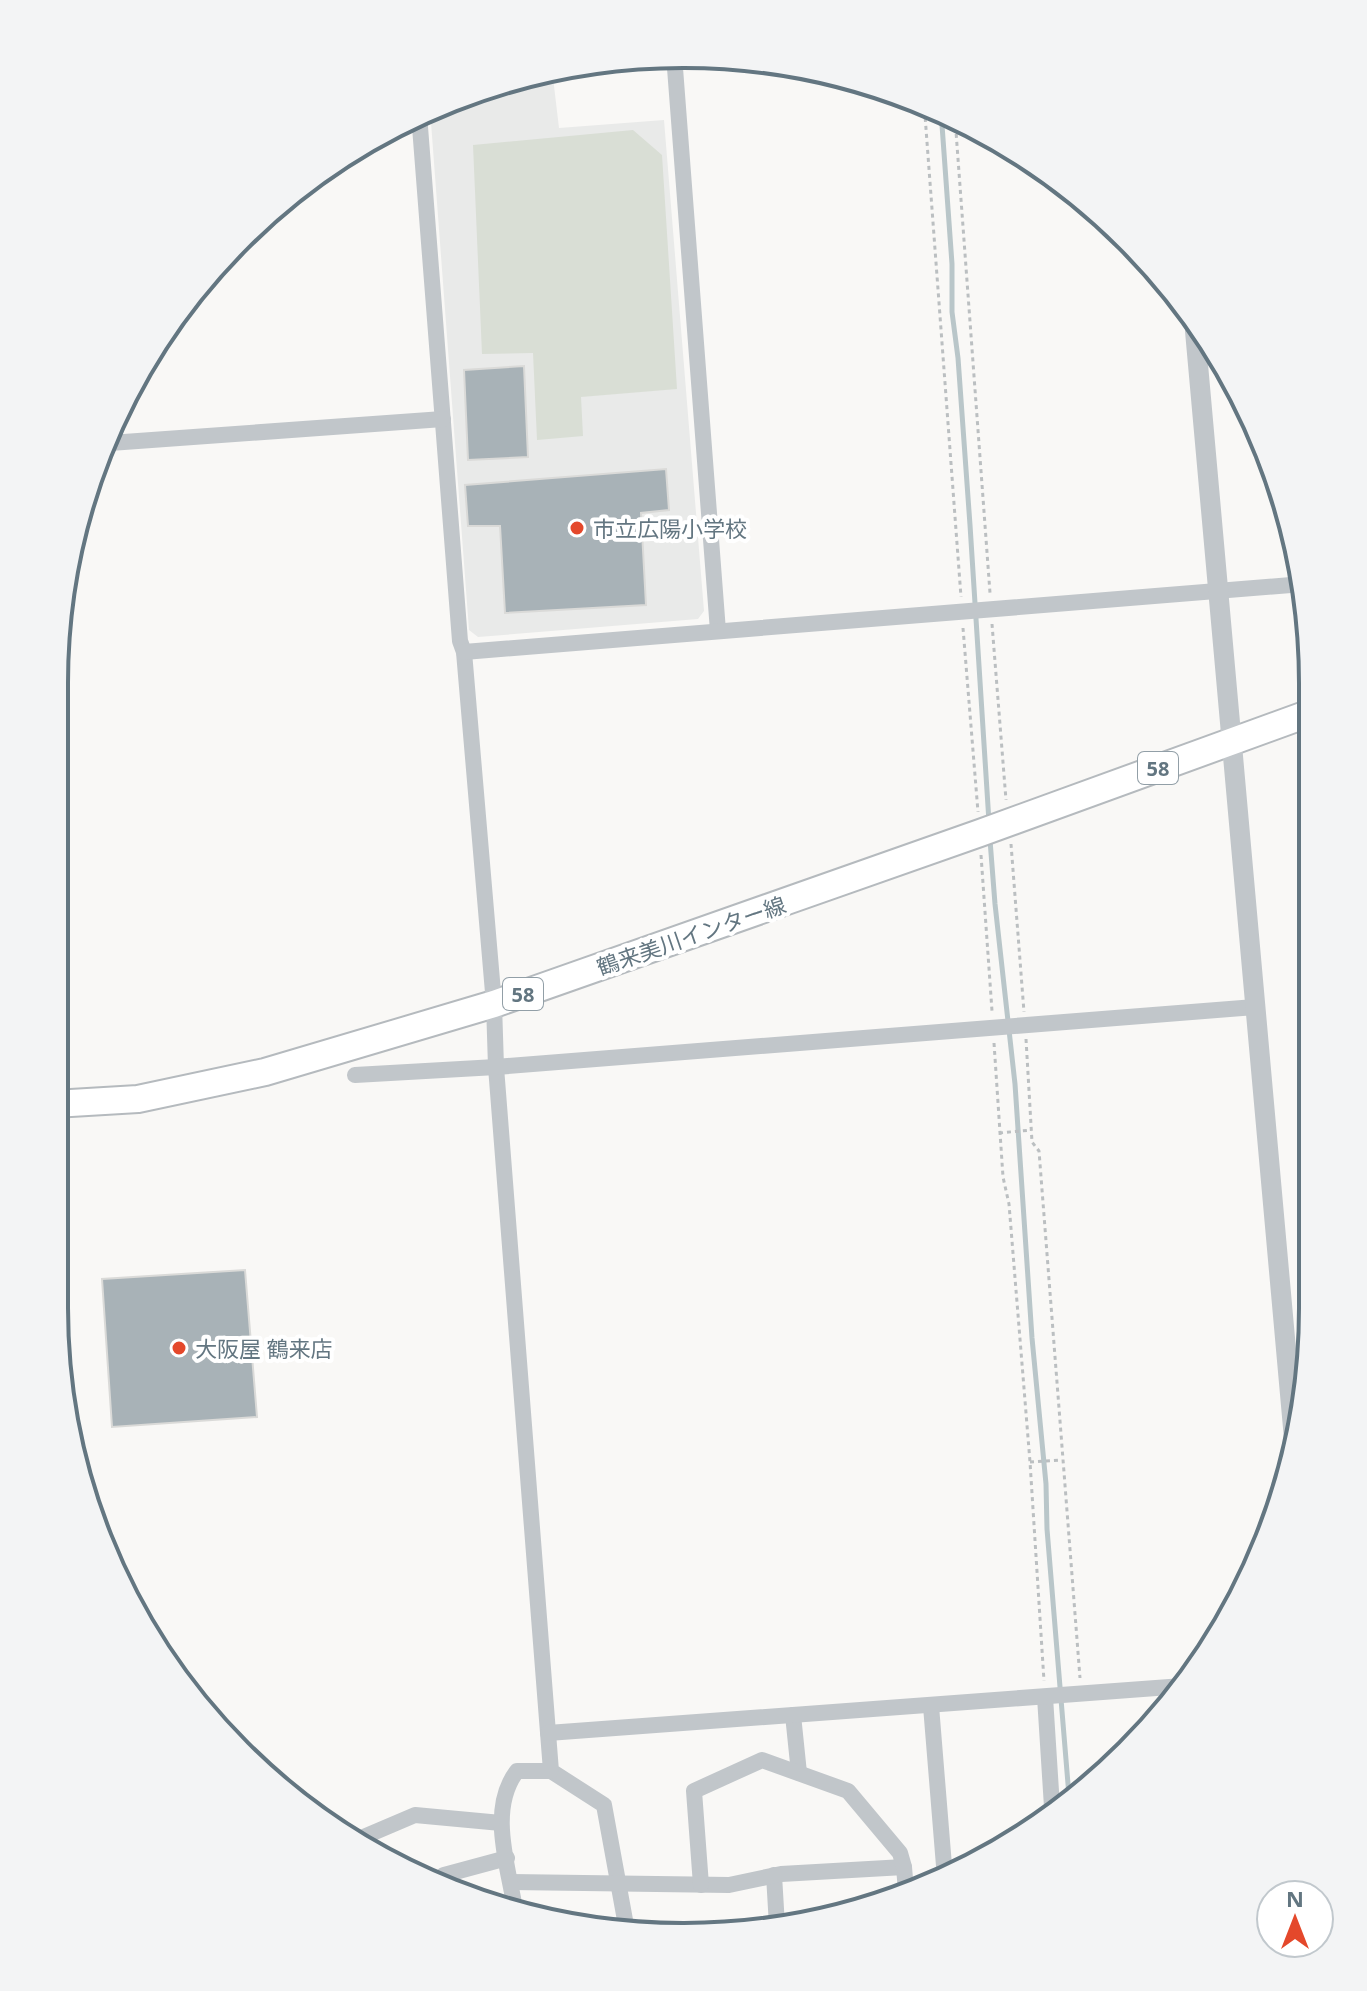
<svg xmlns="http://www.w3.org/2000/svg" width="1367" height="1991" font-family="'Noto Sans','Noto Sans JP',sans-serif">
  <rect width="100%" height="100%" fill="#f9f8f6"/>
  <polygon fill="#e9eae9" points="552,69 559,128 664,120 704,611 698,619 478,637 469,630 430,109 443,102"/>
  <polygon fill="#d9ded5" points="633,130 662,155 677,389 581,397 583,436 537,440 533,353 482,354 473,145"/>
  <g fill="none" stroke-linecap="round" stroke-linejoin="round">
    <g stroke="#b9c6c9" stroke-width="5">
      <polyline points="941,111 952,264 952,312 958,358 970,525 989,822"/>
      <polyline points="990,840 995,904 1015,1084 1032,1338 1046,1484 1047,1529 1069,1796"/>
    </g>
  </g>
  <g fill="#a8b2b7" stroke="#dadad8" stroke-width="2">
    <polygon points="524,366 528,457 468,460 464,370"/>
    <polygon points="666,469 669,510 641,513 646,605 505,613 500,526 468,526 465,485"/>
    <polygon points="245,1270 257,1417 112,1427 102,1279"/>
  </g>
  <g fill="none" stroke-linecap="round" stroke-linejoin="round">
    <g stroke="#b5babe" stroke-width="30">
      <polyline id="primary" points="54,1104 138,1099 265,1072 494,1004 980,833 1313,712"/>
    </g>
    <g stroke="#bbbfc1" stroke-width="3" stroke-dasharray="4 4" stroke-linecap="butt">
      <polyline points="924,102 961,597"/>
      <polyline points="955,118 990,593"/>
      <polyline points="992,624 1006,800"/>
      <polyline points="963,628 978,812"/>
      <polyline points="1011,844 1024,1012"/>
      <polyline points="981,855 992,1011"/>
      <polyline points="1026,1039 1032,1142 1039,1151 1080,1678"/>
      <polyline points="994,1043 1003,1177 1009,1204 1030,1462 1044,1681"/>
      <polyline points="999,1133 1031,1130"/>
      <polyline points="1030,1462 1061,1460"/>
    </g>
    <g stroke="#c1c6ca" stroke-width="16">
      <polyline points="674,55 718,631"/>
      <polyline points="419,114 460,641 464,652 494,1004 496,1067 551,1771 604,1805 627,1931"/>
      <polyline points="110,443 443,419"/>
      <polyline points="464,652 1303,584"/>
      <polyline points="355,1075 496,1067 1255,1007"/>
      <polyline points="1045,1697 1052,1807"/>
      <polyline points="931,1706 945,1878"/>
      <polyline points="793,1715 799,1773"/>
      <polyline points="548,1733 1183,1686"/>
      <polyline points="361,1838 415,1815 501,1823"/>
      <polyline points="774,1875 777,1926"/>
      <polyline points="511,1882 729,1885 781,1874 904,1867 906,1891"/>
      <polyline points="701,1885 694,1791 762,1760 848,1791 900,1853 904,1867"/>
      <polyline points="444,1890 444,1875 507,1858"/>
      <path d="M515 1909C508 1865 488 1809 517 1771H551"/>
    </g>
    <polyline stroke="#c1c6ca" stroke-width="20" points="1195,331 1295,1450"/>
    <use href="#primary" stroke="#fff" stroke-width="26"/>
  </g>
  <g fill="#e4482b" stroke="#fff" stroke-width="3">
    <circle cx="577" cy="528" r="8"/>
    <circle cx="179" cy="1348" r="8"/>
  </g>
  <g text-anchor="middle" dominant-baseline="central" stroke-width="8" stroke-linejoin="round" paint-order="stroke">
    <g fill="#fff" stroke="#929fa7" stroke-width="2">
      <rect x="1138" y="752" width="40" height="32" rx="6"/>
      <rect x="503" y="978" width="40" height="32" rx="6"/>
    </g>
    <g font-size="20" font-weight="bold" fill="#637681">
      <text x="1158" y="768">58</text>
      <text x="523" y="994">58</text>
    </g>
    <g font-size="22" fill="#637681" stroke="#fff" text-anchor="start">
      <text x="593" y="528">市立広陽小学校</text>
      <text x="195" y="1348">大阪屋 鶴来店</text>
    </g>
    <g font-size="22" fill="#637681" stroke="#fff">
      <text transform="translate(691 935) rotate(-19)">鶴来美川インター線</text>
    </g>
  </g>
  <path d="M0 0H1367V1991H0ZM683 68H684A615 615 0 0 1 1299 683V1308A615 615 0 0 1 684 1923H683A615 615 0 0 1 68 1308V683A615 615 0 0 1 683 68Z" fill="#f3f4f5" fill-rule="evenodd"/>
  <path fill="none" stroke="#637681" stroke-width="4" d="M683 68H684A615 615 0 0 1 1299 683V1308A615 615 0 0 1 684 1923H683A615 615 0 0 1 68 1308V683A615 615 0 0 1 683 68Z"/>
  <g transform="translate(1295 1919)"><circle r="38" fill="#ffffff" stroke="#c1c8cd" stroke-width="2"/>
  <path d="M0-6L14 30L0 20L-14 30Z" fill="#e4482b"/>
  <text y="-12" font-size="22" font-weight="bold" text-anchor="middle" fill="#637681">N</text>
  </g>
</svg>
